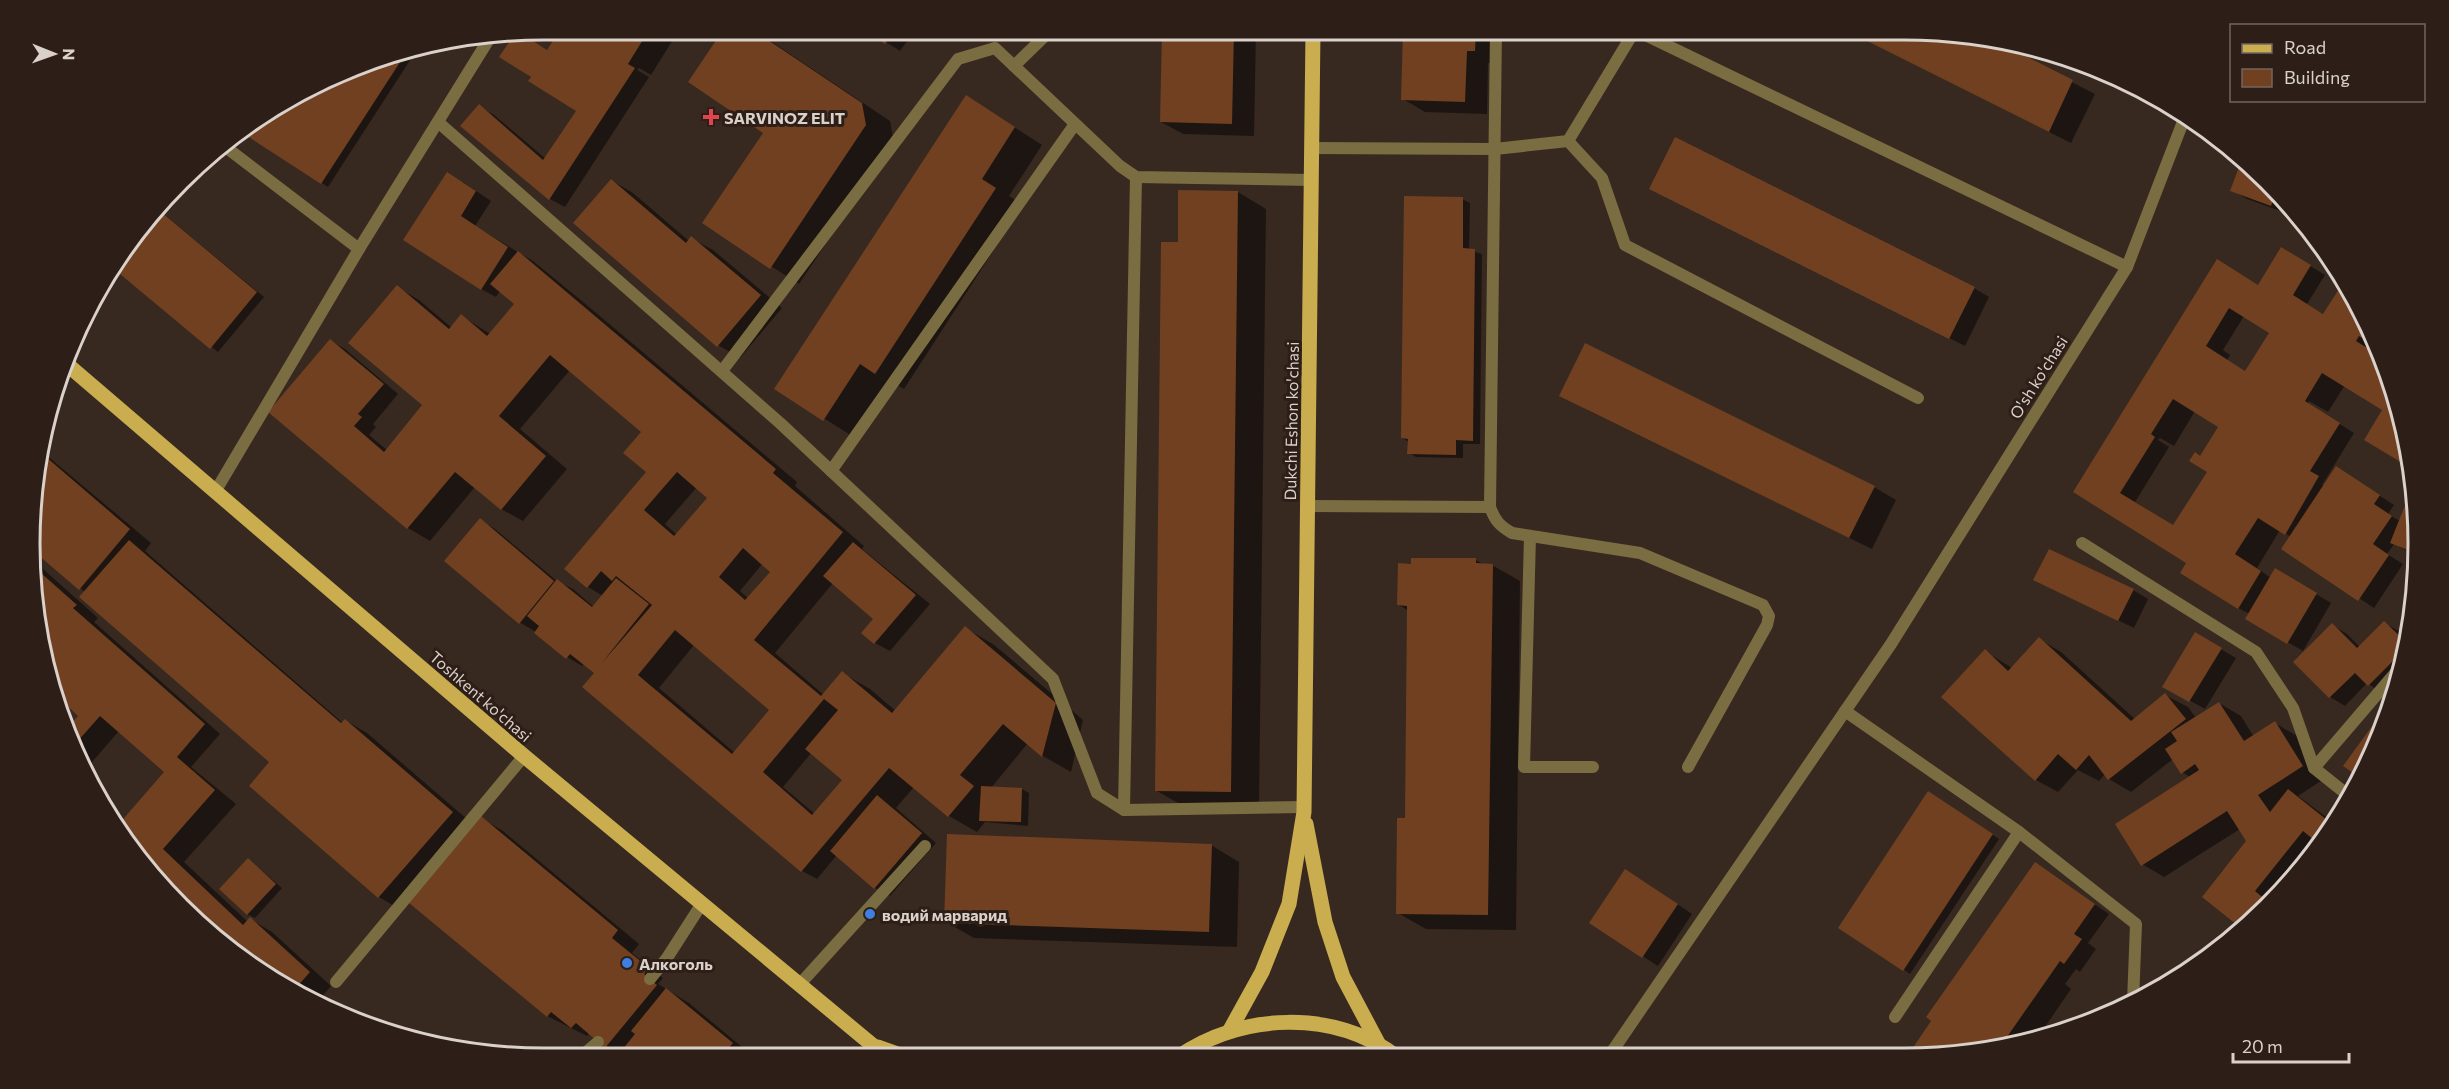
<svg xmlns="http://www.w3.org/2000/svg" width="2449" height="1089" font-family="Commissioner,sans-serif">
  <rect width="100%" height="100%" fill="#372920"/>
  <polygon fill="#414a1b" points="1542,30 1601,30 1601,38 1542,37"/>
  <g fill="#0007" fill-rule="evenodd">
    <polygon points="562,30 679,30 651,75 639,68 637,70 649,77 565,207 550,199 462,126 479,106 494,115 546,159 578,110 502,57 516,35 520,34 548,52"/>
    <polygon points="725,30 754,30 890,121 894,142 799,284 704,223 765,132"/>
    <polygon points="867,30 915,30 900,51"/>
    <polygon points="1163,30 1256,30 1254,136 1183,134 1161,122"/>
    <polygon points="1405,30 1498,30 1497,63 1488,63 1487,114 1425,112 1403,99"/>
    <polygon points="1845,30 1905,30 1985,38 2095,94 2071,143"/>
    <polygon points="416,51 328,187 242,131 288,99 379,57"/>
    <polygon points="994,114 1042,145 1009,196 1023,205 904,389 889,380 852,436 776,388"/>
    <polygon points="611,180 633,193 689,241 691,238 713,250 782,308 740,358 718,345"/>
    <polygon points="2268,180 2289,206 2286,213 2247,199 2232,190"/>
    <path d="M463 182 491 201 475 226 533 261 582 301 797 482 795 486 864 546 862 549 930 604 890 651 875 643V619L833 583 775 653 824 695 842 673 870 689 896 711 965 628 993 644 1083 720 1071 772 1043 756 1028 743 991 788 1022 789 1029 793 1028 826 985 822 977 832 949 816 914 787 896 808 936 843 890 896 875 888 837 855 817 879 802 871 731 810 596 673 584 664 582 666 567 657 536 632 519 622 480 520 495 529 557 581 573 589 594 607 603 596 588 587 566 569 648 472 643 432 570 370 520 429 567 469 523 521 501 509 475 487 430 541 408 528 305 441 330 341 345 349 398 394 373 424 376 427 369 435 387 450 425 405 397 287 419 300 452 328 462 316 490 334 516 304 500 291 496 297 481 289 406 239ZM697 487 709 498 677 535 665 524ZM763 563 772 571 749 599 740 591ZM694 645 771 710 735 753 659 688ZM812 752 844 780 815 814 783 787Z"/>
    <polygon points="1651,189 1974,288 1989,297 1965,346"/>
    <polygon points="1238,192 1266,209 1259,808 1185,807 1157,791 1179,243"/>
    <polygon points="1462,199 1470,203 1469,250 1482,254 1480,444 1463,444 1463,458 1416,457 1409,453 1409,442 1402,438"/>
    <polygon points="161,212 264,297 218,352 115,268"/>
    <path d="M2297 258 2325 275 2307 304 2325 315 2345 282 2380 347 2377 355 2383 359 2409 444 2411 467 2366 439 2384 409 2345 385 2328 412 2309 401 2308 404 2354 433 2322 485 2324 486 2337 468 2394 505 2388 514 2400 521 2413 488 2419 544 2418 556 2394 544 2387 554 2403 564 2374 608 2283 548 2291 537 2280 530 2257 568 2271 578 2276 570 2331 603 2303 651 2247 619 2250 614 2238 608 2188 562 2075 492 2217 261 2259 286ZM2244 316 2271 332 2246 372 2227 360 2230 355 2223 350ZM2195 411 2220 427 2201 458 2209 471 2174 527 2135 502 2169 447 2158 440 2160 438 2174 446Z"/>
    <polygon points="1583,408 1874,487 1896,500 1872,549"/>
    <polygon points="39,449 151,543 145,551 343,723 345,720 367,733 475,826 481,818 503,831 639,944 632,953 663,978 658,984 689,1003 754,1057 753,1058 625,1059 590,1033 587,1036 547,1016 431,880 401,910 379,897 252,786 271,762 85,592 30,546"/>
    <polygon points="32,559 98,618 94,622 220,734 191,767 236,804 184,862 248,922 250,919 272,932 331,986 318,1001 226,944 228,942 119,826 166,772 119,731 86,769 71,726 80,716 69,705 64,710 40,645"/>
    <polygon points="1413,559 1476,560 1485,565 1492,565 1520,581 1516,930 1426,929 1398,913 1406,820 1409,611 1399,605"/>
    <polygon points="2035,580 2133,590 2148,599 2134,628"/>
    <polygon points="2384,623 2399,631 2409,641 2399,678 2384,694 2367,683 2345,706 2330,697 2332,625 2347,634 2360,647"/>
    <polygon points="2195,634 2236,658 2205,709 2164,686"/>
    <polygon points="2039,639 2061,652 2135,719 2165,695 2188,707 2196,718 2219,703 2241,716 2254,737 2275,723 2297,736 2324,779 2298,796 2333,822 2313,857 2243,928 2248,842 2240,829 2164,877 2142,864 2190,777 2182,772 2173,759 2131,792 2109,779 2105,774 2099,781 2078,770 2058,792 2036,780 1985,651 2012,668"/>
    <polygon points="1936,797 1999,839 1910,974 1903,969"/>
    <polygon points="1211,845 1239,862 1237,947 974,938 946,922"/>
    <polygon points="248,859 282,888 255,918 247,914"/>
    <polygon points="2035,864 2109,914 2088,943 2096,949 2080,972 2076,969 2065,984 2071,989 2038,1037 1972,1055"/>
    <polygon points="1640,879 1692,914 1658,966 1591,923"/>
    <polygon points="357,1013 379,1026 385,1031 351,1021"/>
  </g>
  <g fill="#704020" fill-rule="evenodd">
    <polygon points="560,30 649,30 628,64 635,68 549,200 460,126 479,104 543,160 576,111 528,81 531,77 499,57 514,35 522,34 547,50"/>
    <polygon points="723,30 753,30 862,103 866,125 770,269 702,223 763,133 688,82"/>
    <polygon points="865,30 894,30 885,44"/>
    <polygon points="1162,30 1234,30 1232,124 1160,122"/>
    <polygon points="1403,30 1476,30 1475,51 1467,51 1465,102 1401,100"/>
    <polygon points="1845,30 1905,30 1990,38 2073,80 2049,132"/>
    <polygon points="406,53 321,184 241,132 288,99 379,57"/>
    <polygon points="966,95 1015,127 982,179 996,188 875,374 860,364 823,421 774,389"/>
    <polygon points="1675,137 1975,287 1949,339 1649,189"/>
    <polygon points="2242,159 2268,180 2277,191 2271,206 2230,191"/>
    <polygon points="447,172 476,191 461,216 508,247 481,290 403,240"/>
    <polygon points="611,179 686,243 691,236 761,295 717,347 573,223"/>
    <polygon points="1178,190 1238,191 1231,792 1155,791 1161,242 1178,242"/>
    <polygon points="1404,196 1463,197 1463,248 1475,249 1473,441 1456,440 1456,455 1407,454 1408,439 1401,438"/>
    <polygon points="161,212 257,292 210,349 114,269"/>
    <path d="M2281 247 2311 265 2293 295 2323 314 2344 281 2380 349 2359 336 2356 341 2383 358 2409 444 2410 454 2404 464 2364 440 2382 410 2322 373 2305 401 2340 423 2310 471 2319 476 2285 535 2258 518 2235 554 2261 571 2238 609 2180 573 2186 563 2073 492 2217 259 2258 285ZM2229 308 2269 333 2245 371 2206 346ZM2173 399 2218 427 2200 456 2195 452 2189 461 2207 472 2173 525 2120 493 2155 437 2151 434Z"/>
    <path d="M518 251 776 469 773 473 843 532 754 640 821 696 842 671 892 713 965 626 1056 703 1042 757 1003 724 960 775 974 786 948 817 889 768 801 872 582 687 594 673 570 654 566 659 534 633 539 626 527 616 557 579 592 607 616 578 649 604 601 664 652 605 616 576 612 581 601 571 587 588 564 569 646 472 623 453 641 432 550 355 499 416 546 456 501 510 455 472 407 529 268 412 330 339 384 384 358 414 362 417 354 426 384 452 422 405 348 343 397 285 449 329 461 314 487 336 514 304 490 284ZM677 472 707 498 674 536 644 510ZM743 548 770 572 745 600 719 577ZM675 630 769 710 732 754 638 675ZM824 699 838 710 805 749 842 780 812 815 763 772Z"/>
    <polygon points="1585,343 1875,486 1849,538 1559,396"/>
    <polygon points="39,451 130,529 79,590 30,548"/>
    <polygon points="2336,466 2380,495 2374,504 2392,516 2373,544 2389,555 2358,601 2281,549"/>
    <polygon points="2413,485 2419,544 2418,554 2390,543"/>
    <polygon points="480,518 554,581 519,624 444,561"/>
    <polygon points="129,540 341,723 345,719 453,812 378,898 249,786 269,762 79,597"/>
    <polygon points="853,542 916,595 874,644 861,633 873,619 823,576"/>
    <polygon points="2049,549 2134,589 2118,621 2033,580"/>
    <polygon points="1411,558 1476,558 1476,563 1493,564 1488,915 1396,914 1397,818 1405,818 1407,606 1397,605 1398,563 1411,564"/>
    <polygon points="32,565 77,605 73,608 205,724 177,757 215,790 163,849 243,925 250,917 310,972 296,988 225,943 180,901 118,825 164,772 100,716 77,742 70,725 78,716 61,700 40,645"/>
    <polygon points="2275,568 2317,593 2287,644 2245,619"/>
    <polygon points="2384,621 2409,645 2368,686 2355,673 2329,698 2293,662 2332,623 2357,648"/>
    <polygon points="2195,632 2222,648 2189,702 2162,687"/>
    <polygon points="2039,637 2131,721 2165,693 2186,719 2108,780 2089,755 2076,770 2058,754 2035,781 1941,697 1985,649 2008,671"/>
    <polygon points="2394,696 2380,741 2359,777 2343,766"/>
    <polygon points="2219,702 2244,741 2275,721 2303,766 2258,795 2270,812 2288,789 2332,824 2320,845 2303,831 2255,891 2268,902 2242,929 2202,897 2246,841 2227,811 2141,866 2115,824 2199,770 2195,764 2181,774 2165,749 2177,741 2171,732"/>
    <polygon points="981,786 1022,788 1021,822 979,821"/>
    <polygon points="1928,791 1993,834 1903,971 1838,928"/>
    <polygon points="877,795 922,833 874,889 830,851"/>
    <polygon points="481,816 618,930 612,938 649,968 644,974 657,985 605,1048 576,1023 571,1028 551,1012 547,1017 409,903"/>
    <polygon points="947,834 1212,844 1209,932 944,923"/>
    <polygon points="248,858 276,884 247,915 219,889"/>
    <polygon points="2035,862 2095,904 2074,934 2082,939 2064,964 2060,961 2000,1047 1972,1055 1908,1055 1931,1021 1926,1017"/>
    <polygon points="1625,869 1678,904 1642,958 1589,923"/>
    <polygon points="666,988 733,1043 720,1058 623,1059 618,1055 635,1034 631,1031"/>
    <polygon points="357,1011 376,1028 349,1020"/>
  </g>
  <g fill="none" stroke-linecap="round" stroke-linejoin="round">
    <g stroke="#7b6d42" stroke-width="12">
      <polyline points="1014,66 1051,30"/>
      <polyline points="223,145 359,249"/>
      <polyline points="831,471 1075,124"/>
      <path d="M1307 506 1490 507C1495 521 1500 526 1512 533L1640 553 1763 605 1769 616 1767 625 1688 767"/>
      <polyline points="1490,507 1496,30"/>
      <polyline points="1530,536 1524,767 1593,767"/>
      <polyline points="2082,543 2256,652 2293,708 2314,768 2349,796"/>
      <polyline points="1845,711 2019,832 2136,924 2133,1002"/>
      <polyline points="650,979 667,958 701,905"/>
      <polyline points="336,982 524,756"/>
      <polyline points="800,984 925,846"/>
      <polyline points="1895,1017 2019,832"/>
      <polyline points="578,1059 598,1042"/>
    </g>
    <g stroke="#7b6d42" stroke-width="12">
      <polyline points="1635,30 2127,267"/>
      <polyline points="438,122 780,423 1053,679 1097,793 1124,810 1304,807"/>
      <polyline points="1568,141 1602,178 1625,245 1918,398"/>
      <polyline points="1312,148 1495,149 1568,141 1635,30"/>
      <polyline points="722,371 958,59 995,48 1120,166 1136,177 1312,180"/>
      <polyline points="215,492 359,249 489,39"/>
      <polyline points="2314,768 2403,664"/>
      <polyline points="1124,810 1136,177"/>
      <polyline points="1609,1056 1891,644 2127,267 2186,114"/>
    </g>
    <g stroke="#caad4e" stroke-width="15">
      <polyline points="69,366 524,756 888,1058"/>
      <polyline points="1306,824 1325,922 1343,977 1378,1043"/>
      <polyline points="1230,1030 1262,972 1289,904 1304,812 1313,30"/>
      <polyline points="878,1047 909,1058"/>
      <path d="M1178 1057C1242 1013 1332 1009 1396 1056"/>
    </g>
  </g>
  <path fill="#e0444e" stroke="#2d1f17" stroke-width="2" d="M708 108h6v6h6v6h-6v6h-6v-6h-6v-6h6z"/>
  <g fill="#3f7fe0" stroke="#2d1f17" stroke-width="2">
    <circle cx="870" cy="914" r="6"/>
    <circle cx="627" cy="963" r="6"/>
  </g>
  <g text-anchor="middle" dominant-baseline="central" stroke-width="6" stroke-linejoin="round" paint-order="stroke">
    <g font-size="16" font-weight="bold" fill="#dbd1cb" stroke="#2d1f17" text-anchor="start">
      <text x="724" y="117">SARVINOZ ELIT</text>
      <text x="882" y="914">водий марварид</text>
      <text x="639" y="963">Алкоголь</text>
    </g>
    <g font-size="16" fill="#dbd1cb" stroke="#2d1f17">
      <text transform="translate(2038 377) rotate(-58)">O'sh ko'chasi</text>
      <text transform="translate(1291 421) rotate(-89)">Dukchi Eshon ko'chasi</text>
      <text transform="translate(481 696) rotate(41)">Toshkent ko'chasi</text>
    </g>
  </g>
  <path d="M0 0H2449V1089H0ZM544 40H1904A504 504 0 0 1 2408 544V544A504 504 0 0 1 1904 1048H544A504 504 0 0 1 40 544V544A504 504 0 0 1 544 40Z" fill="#2d1f17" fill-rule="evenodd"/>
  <path fill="none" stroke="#dbd1cb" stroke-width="3" d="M544 40H1904A504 504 0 0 1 2408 544V544A504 504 0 0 1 1904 1048H544A504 504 0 0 1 40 544V544A504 504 0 0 1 544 40Z"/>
  <rect x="2230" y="24" width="195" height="78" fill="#2d1f17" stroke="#73665f" stroke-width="1.5"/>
  <rect x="2242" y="44" width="30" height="9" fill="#caad4e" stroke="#73665f" stroke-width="1.5"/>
  <text x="2284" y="54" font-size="18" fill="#dbd1cb">Road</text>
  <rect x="2242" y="69" width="30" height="18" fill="#704020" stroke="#73665f" stroke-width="1.5"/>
  <text x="2284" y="84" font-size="18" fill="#dbd1cb">Building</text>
  <g transform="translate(54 54) rotate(91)" stroke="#2d1f17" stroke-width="4.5" paint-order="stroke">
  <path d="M0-4.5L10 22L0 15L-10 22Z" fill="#dbd1cb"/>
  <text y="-9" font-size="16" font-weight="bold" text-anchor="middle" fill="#dbd1cb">N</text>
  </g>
  <path d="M2233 1053v9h116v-9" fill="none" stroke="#dbd1cb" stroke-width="3"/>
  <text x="2242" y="1053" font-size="18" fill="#dbd1cb" stroke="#2d1f17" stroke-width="4.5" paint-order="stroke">20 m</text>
</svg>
